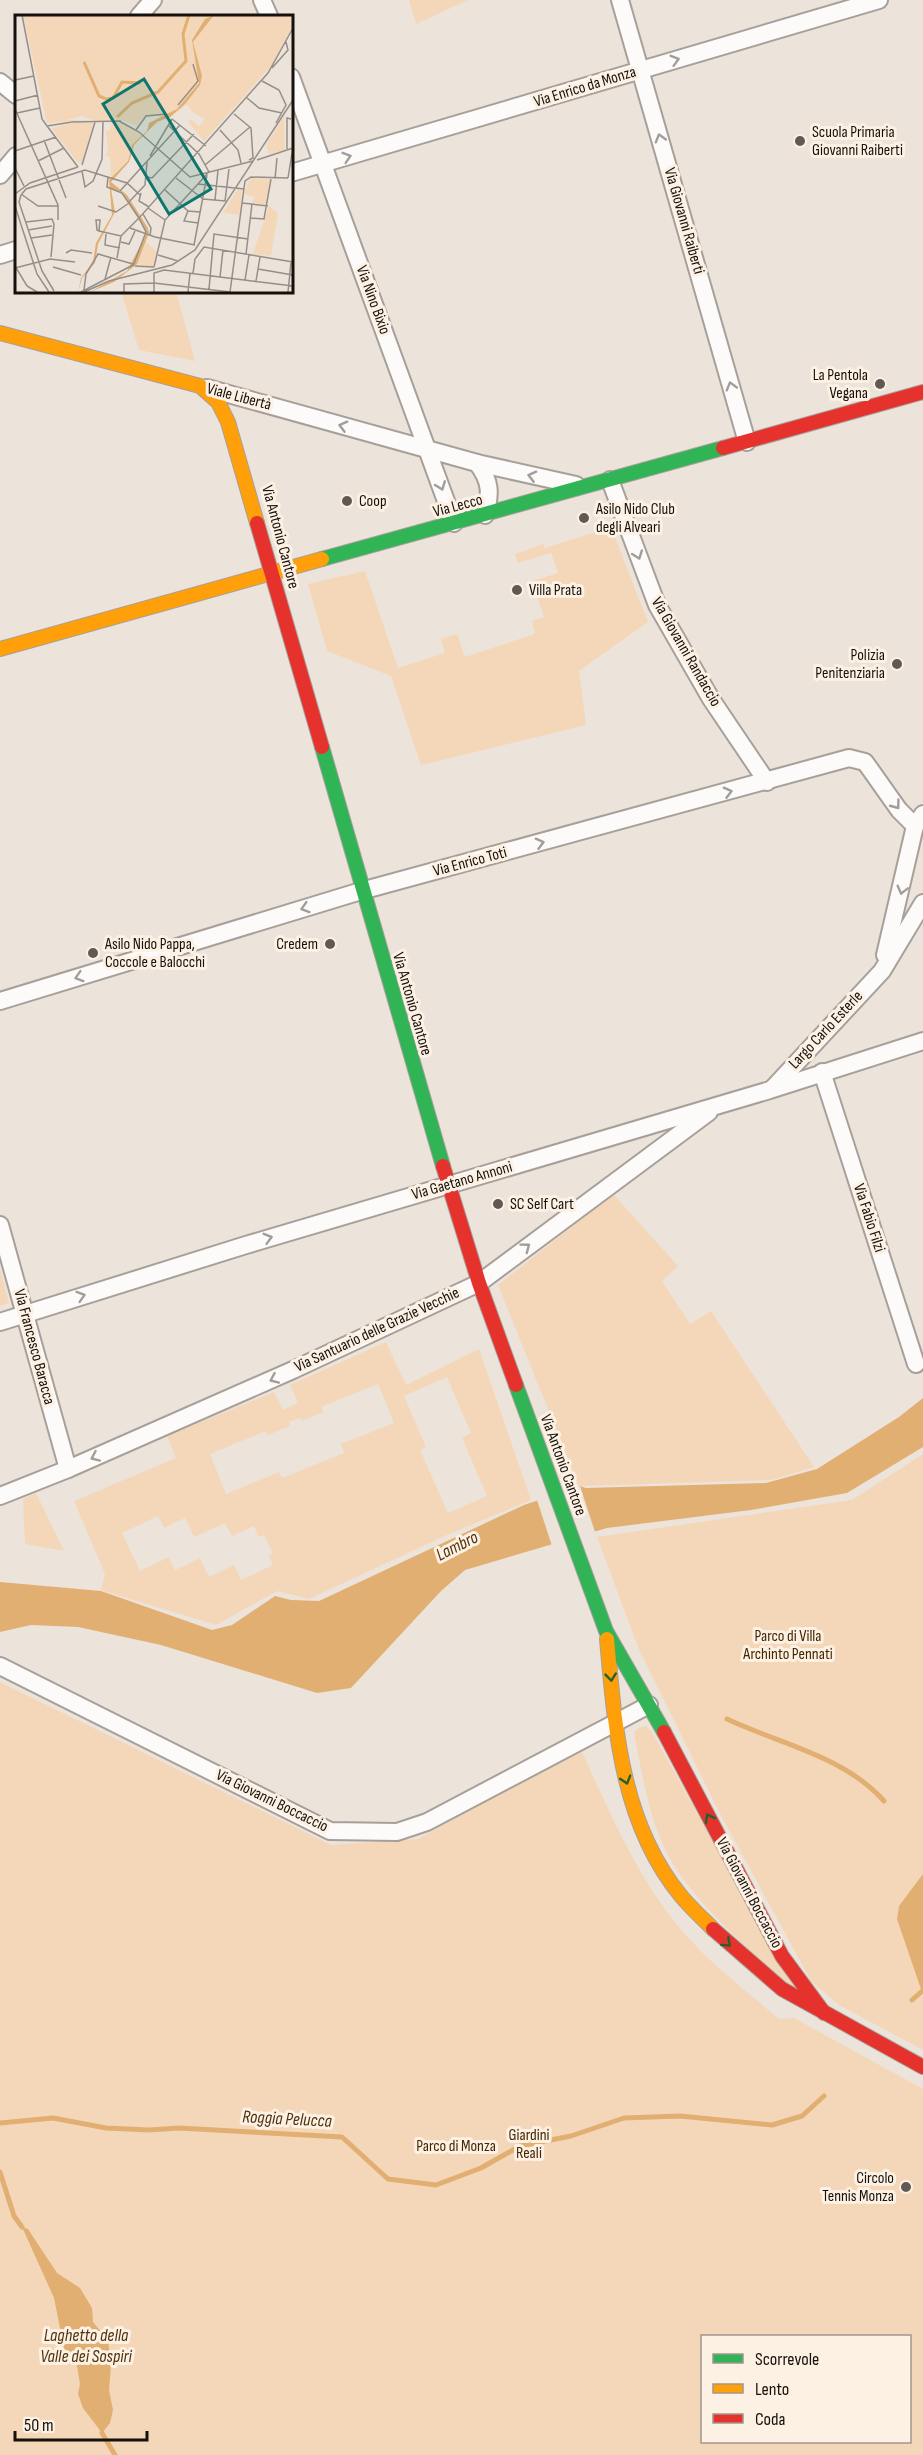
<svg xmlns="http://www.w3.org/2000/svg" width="923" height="2455" font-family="'Sofia Sans Condensed',sans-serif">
  <rect width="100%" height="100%" fill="#ece3da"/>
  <g fill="#f4d7b9" fill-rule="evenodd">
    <polygon points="409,0 468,0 416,24"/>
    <polygon points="121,291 176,291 195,361 139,350"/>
    <polygon points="611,527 648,622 579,671 586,725 421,765 391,676 327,651 308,584 365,571 398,668 445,653 441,639 457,634 465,657 535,634 532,621 544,617 532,581 558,573 551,553 518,563 515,554 543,544 545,548"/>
    <polygon points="613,1194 678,1266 662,1281 690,1324 711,1311 814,1467 771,1480 579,1486 498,1285"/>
    <polygon points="0,1269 9,1303 0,1306"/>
    <path d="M386 1342 406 1385 479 1349 531 1500 449 1534 309 1599 277 1591 216 1625 101 1590 105 1574 74 1501 176 1458 167 1436 274 1392 283 1410 298 1403 290 1385ZM447 1377 471 1433 462 1438 487 1496 448 1513 420 1450 426 1447 404 1396ZM378 1384 394 1423 341 1444 344 1453 282 1478 279 1472 226 1494 210 1454 266 1431 268 1435 290 1426 289 1422 300 1418 302 1421 323 1412 321 1407ZM158 1516 164 1528 185 1518 194 1537 225 1523 232 1536 254 1526 259 1537 264 1535 273 1553 269 1555 273 1565 241 1580 234 1565 209 1577 200 1558 175 1570 169 1557 140 1571 122 1533Z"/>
    <polygon points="923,1454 923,2050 839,2005 811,1981 717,1808 638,1647 597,1537 852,1500"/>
    <polygon points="36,1493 64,1551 25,1544 23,1499"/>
    <path d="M0 1682 331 1845 418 1839 551 1766 582 1752C613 1819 643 1892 696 1946 721 1972 751 1995 779 2019L794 2018 923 2089V2455H0ZM702 2336H910V2442H702Z"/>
    <path d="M646 1726 652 1732 795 1989C752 1954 681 1892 661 1840 647 1806 641 1769 634 1733L638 1728Z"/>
  </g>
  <g fill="#e2af73">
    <polygon points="923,1398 923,1447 847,1493 751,1510 607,1528 465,1570 441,1591 351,1688 317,1693 161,1645 78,1627 31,1625 0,1632 0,1582 101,1591 212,1630 232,1625 275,1596 291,1600 319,1601 524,1505 580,1486 586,1488 766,1483 817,1469 899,1417"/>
    <polygon points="923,1874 923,1995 897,1919 899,1906"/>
    <polygon points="22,2227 28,2229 57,2273 80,2288 92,2308 93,2322 108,2340 111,2366 109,2390 113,2410 110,2423 102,2433 83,2408 78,2394 80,2384 77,2366 64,2348 54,2298"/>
  </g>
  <polygon fill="#ece3da" points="580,1486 595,1532 552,1546 537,1500"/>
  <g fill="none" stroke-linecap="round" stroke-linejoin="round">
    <g stroke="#e2af73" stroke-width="5">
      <path d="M727 1719C780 1744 844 1756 884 1801"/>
      <polyline points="912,2000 921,1992"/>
      <polyline points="0,2123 53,2118 106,2128 149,2130 179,2128 342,2137 388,2179 436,2185 481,2168 520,2146 571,2136 624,2118 680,2116 772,2125 802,2116 824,2096"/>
      <polyline points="0,2172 14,2216 22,2227"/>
      <polyline points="102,2433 115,2455"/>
    </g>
    <g stroke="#a7a09a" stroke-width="20">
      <g id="street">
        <polyline points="262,0 269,16"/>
        <polyline points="620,0 747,442"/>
        <polyline points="139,16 153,0"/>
        <polyline points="291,77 454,523"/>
        <polyline points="0,82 16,95"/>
        <polyline points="291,173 879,0"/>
        <polyline points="0,175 16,156"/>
        <polyline points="0,255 16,250"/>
        <polyline points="207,388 477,463 576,485"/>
        <path d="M477 463C491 481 491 494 485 515"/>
        <polyline points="610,480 657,605 711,699 767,782"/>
        <polyline points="885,955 915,826 923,814"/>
        <polyline points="0,1001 361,891 849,758 865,762 899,810 915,826"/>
        <polyline points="822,1072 916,1364"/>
        <polyline points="773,1088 882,971 923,903"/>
        <polyline points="0,1225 68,1469"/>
        <polyline points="0,1322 246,1245 770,1090 923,1041"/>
        <polyline points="0,1496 68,1469 293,1370 479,1283 709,1112"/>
        <polyline points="0,1666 330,1831 397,1832 427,1822 649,1705"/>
      </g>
    </g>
    <g stroke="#a7a09a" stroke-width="16">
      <g id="fast">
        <polyline points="322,559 723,448"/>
        <polyline points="322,747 443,1166"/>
        <polyline points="516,1385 606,1631 664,1732"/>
      </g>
    </g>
    <g stroke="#a7a09a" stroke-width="16">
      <g id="slow">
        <polyline points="0,333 200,386 218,402 228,422 257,523"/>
        <polyline points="0,649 322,559"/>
        <path d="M607 1639C615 1728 621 1823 681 1896 691 1908 702 1918 713 1929"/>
      </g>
    </g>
    <g stroke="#a7a09a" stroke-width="16">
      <g id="jam">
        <polyline points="723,448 923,392"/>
        <polyline points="257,523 322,747"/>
        <polyline points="443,1166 479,1283 516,1385"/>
        <polyline points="664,1732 782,1956 824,2013"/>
        <polyline points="713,1929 782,1989 923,2067"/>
      </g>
    </g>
    <use href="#street" stroke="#fcfbf9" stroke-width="16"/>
    <use href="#fast" stroke="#30b455" stroke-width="14"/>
    <use href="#slow" stroke="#ff9f0a" stroke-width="14"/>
    <use href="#jam" stroke="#e5322d" stroke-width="14"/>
  </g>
  <defs><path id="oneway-chevron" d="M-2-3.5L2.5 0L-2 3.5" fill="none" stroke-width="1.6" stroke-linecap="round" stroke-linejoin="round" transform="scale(1.5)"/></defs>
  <g stroke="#a09d9a">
    <use href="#oneway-chevron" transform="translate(675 60) rotate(-16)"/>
    <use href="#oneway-chevron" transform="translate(660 138) rotate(-106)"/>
    <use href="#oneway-chevron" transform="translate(347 157) rotate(-17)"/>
    <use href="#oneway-chevron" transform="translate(731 386) rotate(-106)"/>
    <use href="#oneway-chevron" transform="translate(343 426) rotate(-165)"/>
    <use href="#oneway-chevron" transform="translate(532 476) rotate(-166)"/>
    <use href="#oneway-chevron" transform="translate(441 486) rotate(69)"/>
    <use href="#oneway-chevron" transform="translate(638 555) rotate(70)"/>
    <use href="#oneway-chevron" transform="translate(728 792) rotate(-15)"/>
    <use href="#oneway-chevron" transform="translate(896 805) rotate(53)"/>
    <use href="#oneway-chevron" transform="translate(540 843) rotate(-15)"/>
    <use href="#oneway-chevron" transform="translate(902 890) rotate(104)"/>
    <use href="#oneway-chevron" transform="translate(305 908) rotate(163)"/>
    <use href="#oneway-chevron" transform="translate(79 977) rotate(163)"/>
    <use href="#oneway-chevron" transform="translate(268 1238) rotate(-16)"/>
    <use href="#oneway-chevron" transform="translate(526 1247) rotate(-37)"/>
    <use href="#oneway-chevron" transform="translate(81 1296) rotate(-17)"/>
    <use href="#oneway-chevron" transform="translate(274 1379) rotate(156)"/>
    <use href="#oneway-chevron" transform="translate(95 1457) rotate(156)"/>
  </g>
  <g stroke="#236230">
    <use href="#oneway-chevron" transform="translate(611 1677) rotate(84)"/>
    <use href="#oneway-chevron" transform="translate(626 1780) rotate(73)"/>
    <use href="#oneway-chevron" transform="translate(709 1818) rotate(-119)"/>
    <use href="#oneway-chevron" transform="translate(727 1943) rotate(42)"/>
  </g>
  <g fill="#615a54" stroke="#fdf1e4" stroke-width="2">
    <circle cx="800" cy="141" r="6"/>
    <circle cx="880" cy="384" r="6"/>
    <circle cx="347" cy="501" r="6"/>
    <circle cx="584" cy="518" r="6"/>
    <circle cx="517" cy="590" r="6"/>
    <circle cx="897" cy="664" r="6"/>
    <circle cx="330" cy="944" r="6"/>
    <circle cx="93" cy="953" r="6"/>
    <circle cx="498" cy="1204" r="6"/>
    <circle cx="906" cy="2187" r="6"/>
  </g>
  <g text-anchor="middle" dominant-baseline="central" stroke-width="6" stroke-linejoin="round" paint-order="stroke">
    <g font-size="16" fill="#16110c" stroke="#fdf1e4">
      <text transform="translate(585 87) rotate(-17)">Via Enrico da Monza</text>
      <text transform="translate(684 221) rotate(74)">Via Giovanni Raiberti</text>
      <text transform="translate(373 300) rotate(70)">Via Nino Bixio</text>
      <text transform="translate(239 397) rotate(15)">Viale Libertà</text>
      <text transform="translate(458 506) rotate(-15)">Via Lecco</text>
      <text transform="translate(280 537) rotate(75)">Via Antonio Cantore</text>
      <text transform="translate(686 652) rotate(60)">Via Giovanni Randaccio</text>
      <text transform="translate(470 862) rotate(-15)">Via Enrico Toti</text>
      <text transform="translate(412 1004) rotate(74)">Via Antonio Cantore</text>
      <text transform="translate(826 1030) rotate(-47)">Largo Carlo Esterle</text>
      <text transform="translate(462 1181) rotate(-16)">Via Gaetano Annoni</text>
      <text transform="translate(869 1218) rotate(72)">Via Fabio Filzi</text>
      <text transform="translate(377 1330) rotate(-25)">Via Santuario delle Grazie Vecchie</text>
      <text transform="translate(34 1347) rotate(75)">Via Francesco Baracca</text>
      <text transform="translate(563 1465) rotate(70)">Via Antonio Cantore</text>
      <text transform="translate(272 1801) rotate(26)">Via Giovanni Boccaccio</text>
      <text transform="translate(749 1893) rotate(62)">Via Giovanni Boccaccio</text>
    </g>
    <g font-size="16" fill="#16110c" stroke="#fdf1e4" text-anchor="start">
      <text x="812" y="132">Scuola Primaria<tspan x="812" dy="18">Giovanni Raiberti</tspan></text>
      <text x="868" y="375" text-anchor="end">La Pentola<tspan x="868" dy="18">Vegana</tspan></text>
      <text x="359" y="501">Coop</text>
      <text x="596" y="509">Asilo Nido Club<tspan x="596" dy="18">degli Alveari</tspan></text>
      <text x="529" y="590">Villa Prata</text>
      <text x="885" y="655" text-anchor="end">Polizia<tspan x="885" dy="18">Penitenziaria</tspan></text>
      <text x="105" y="944">Asilo Nido Pappa,<tspan x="105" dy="18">Coccole e Balocchi</tspan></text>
      <text x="318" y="944" text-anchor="end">Credem</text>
      <text x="510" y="1204">SC Self Cart</text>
      <text x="894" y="2178" text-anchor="end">Circolo<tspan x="894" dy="18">Tennis Monza</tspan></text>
    </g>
    <g font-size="16" fill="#422602" stroke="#fdf1e4">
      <text x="788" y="1636">Parco di Villa<tspan x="788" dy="18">Archinto Pennati</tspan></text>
      <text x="529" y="2135">Giardini<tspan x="529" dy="18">Reali</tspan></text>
      <text x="456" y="2146">Parco di Monza</text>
    </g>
    <g font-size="18" font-style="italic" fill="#4f3310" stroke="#fdf1e4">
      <text transform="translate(457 1546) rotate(-27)">Lambro</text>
      <text transform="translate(287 2119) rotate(3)">Roggia Pelucca</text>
      <text x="86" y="2335">Laghetto della<tspan x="86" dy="21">Valle dei Sospiri</tspan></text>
    </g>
  </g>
  <g transform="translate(15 15)">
    <rect width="278" height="278" fill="#ece3da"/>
    <path d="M8 0H277L278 10 258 49 189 126 173 107 176 104 184 111 190 104 177 97 172 89 156 102 131 100 122 111 106 105 81 106 66 101 52 105H76L32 108ZM269 101 270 135 254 139 251 130ZM96 107H104L127 121 117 130 112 147 96 162 95 142 90 140 93 137 91 116H95ZM57 108H78L68 147 63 148 36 113ZM235 163 255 164 252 190 237 188 240 182 229 179ZM223 174 227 175 225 200 208 198ZM254 191 263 198 256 241 238 239ZM131 227 142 237 138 252 122 249Z" fill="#f4d7b9"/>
    <path d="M199 0 178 27 187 61 185 70 170 89 155 102 142 107 119 130 114 147 96 167 112 180 133 213 134 218 122 249 99 267 75 277 112 256 132 218 107 177 96 174 100 197 83 229 80 248 67 263 63 277 66 263 78 247 81 228 97 200 94 165 113 146 117 130 132 116 134 108 162 94 184 68 177 25 190 4Z" fill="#e2af73"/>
    <path fill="none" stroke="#e2af73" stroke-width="3" d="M69 47 84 81 91 84 98 83 107 67 125 68M102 102 117 88 143 77 171 46 168 19 174 0"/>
    <path fill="none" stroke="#968f88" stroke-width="1.5" d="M7 0 27 104 32 111M257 53 273 35 271 27M0 65 19 61M247 66 264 75 271 90 261 108M232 83 244 93 267 98M0 86 23 80M163 90 183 66 178 49M0 94 43 190V205M2 98 25 93M219 99 236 113 238 143 234 145M157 104 191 131M104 106 124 117 175 162 238 146M153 110 184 139 194 157M32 111 63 152M32 111 57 107 106 106M121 115 131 101 152 99M205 115 223 135 226 148M29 125 51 183M272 134V103L276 104M0 136 41 122M135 141 157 104M242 145 278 133M23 146 49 133M67 150 80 107M190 150 235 112M0 153 9 171M67 156 70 172 78 166 87 144 88 107M132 162 137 163 179 119M161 163 188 184M273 163 277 138M260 164 262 143M183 169 229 174M150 175 173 196 185 197M105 176 165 110M126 178 124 186 134 192M0 179 15 168 63 152M6 179 23 191H43M6 180 11 174 70 155 112 168 125 180M6 180 4 187 27 256 39 276M188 184 210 186 214 154M200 185 203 155M114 187 130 170 132 147M227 188 253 191M0 191 22 259 34 277M83 191 101 197 114 188M133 193 150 205M173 196 169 206 183 208M128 199 136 213 135 221M235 203 249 204 256 164M81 205H85L84 216 82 215ZM11 207 37 204 39 209M115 213 140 222 180 230M13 215 37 211M84 216 106 221 124 203 107 178 92 172 93 162M91 219 90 230 105 233M16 223 37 220M106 227 114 229 120 216M179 230 192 160M51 238 56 235 77 238M231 239 237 189M143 240 163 246M36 242 39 209M102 243 106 221M0 251 12 271 22 277M118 251 131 217 124 203 253 58 278 13M120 251 139 252M38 252 66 260M139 252 150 205 193 158M0 253 35 244 60 247M243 254 278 260M178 258 180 244 189 232 278 247M205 262 208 235M90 264 96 242M230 265 234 240M241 266 245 242M194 274 199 219 233 224M69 275 71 259 83 239 118 249M66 277 118 250M69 277 94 266 157 250 180 235 278 85M109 277V269L139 268 215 277M139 277V258L149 255 278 271M173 277 175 258M215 277 230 166 236 162 273 163M273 277 276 247"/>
    <path fill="#0f766e" fill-opacity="0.15" stroke="#0f766e" stroke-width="3" d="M129 64 196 174 154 199 88 89Z"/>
    <rect width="278" height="278" fill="none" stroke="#16110c" stroke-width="3"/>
  </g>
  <rect x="701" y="2335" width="210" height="108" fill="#fdf1e4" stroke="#a1978e" stroke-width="1.5"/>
  <rect x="713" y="2354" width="30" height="9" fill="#30b455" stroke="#a1978e" stroke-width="1.5"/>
  <text x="755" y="2365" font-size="18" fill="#16110c">Scorrevole</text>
  <rect x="713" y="2384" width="30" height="9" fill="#ff9f0a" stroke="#a1978e" stroke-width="1.5"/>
  <text x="755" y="2395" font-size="18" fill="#16110c">Lento</text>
  <rect x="713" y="2414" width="30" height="9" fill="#e5322d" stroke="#a1978e" stroke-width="1.5"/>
  <text x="755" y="2425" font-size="18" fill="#16110c">Coda</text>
  <path d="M15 2431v9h132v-9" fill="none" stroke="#16110c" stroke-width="3"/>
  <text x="24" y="2431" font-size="18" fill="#16110c" stroke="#fdf1e4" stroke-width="4.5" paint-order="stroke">50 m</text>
</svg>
